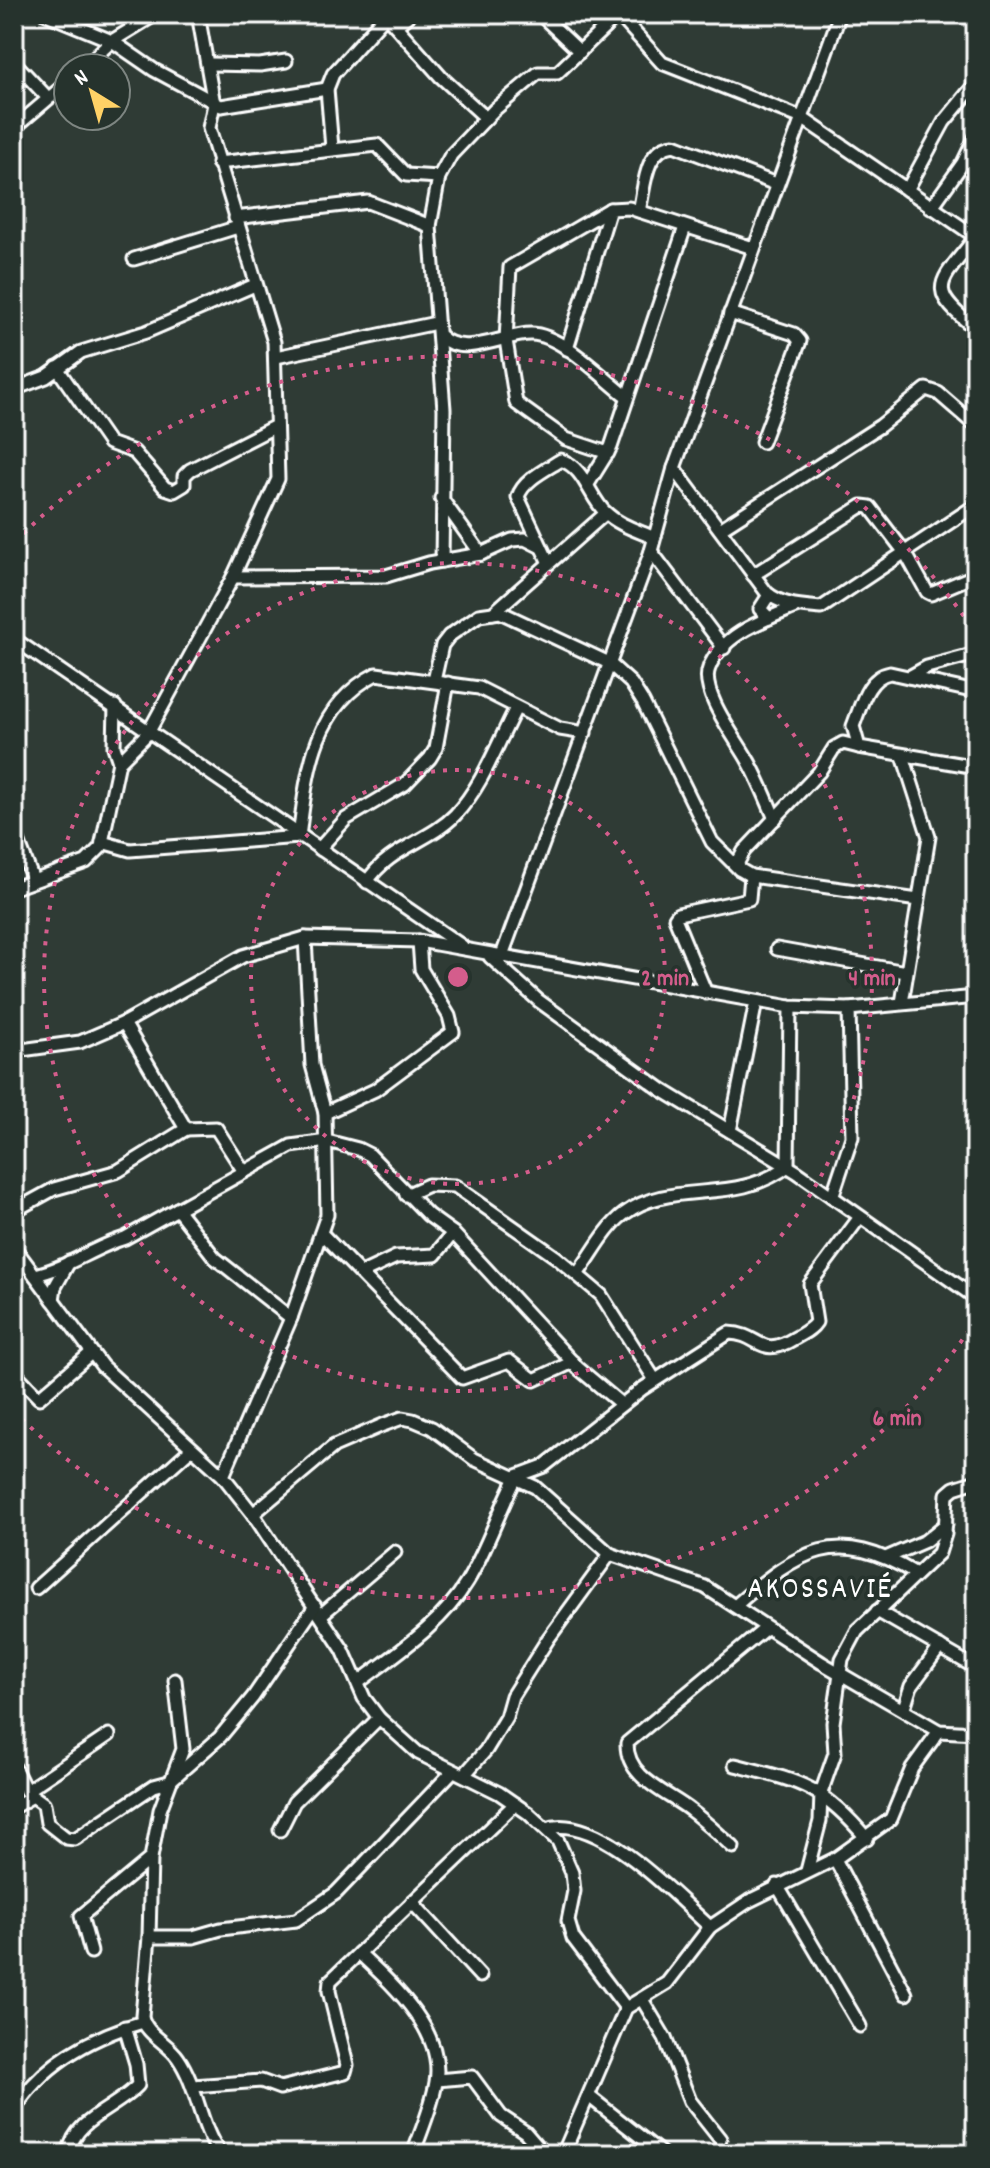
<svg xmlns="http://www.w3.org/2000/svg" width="990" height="2168" font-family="Dekko,sans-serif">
  <rect width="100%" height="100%" fill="#2f3b35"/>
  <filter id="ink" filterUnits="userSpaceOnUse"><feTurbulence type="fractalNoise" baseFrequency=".0125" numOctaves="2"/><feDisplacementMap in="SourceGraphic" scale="16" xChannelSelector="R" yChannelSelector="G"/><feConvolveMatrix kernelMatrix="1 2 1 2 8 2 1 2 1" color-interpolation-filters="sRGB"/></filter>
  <g filter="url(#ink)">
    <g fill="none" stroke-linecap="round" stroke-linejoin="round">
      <g stroke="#fff" stroke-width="17">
        <g id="minor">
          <polyline points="46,14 112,41 154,70 221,106 327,89"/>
          <polyline points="385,14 441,77 486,118"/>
          <polyline points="540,14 580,52"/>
          <polyline points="618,14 662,63 802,118 976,237"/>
          <polyline points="958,14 976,16"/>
          <polyline points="396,26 410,14"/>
          <polyline points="14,62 48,98"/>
          <polyline points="210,64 260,65 286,61"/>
          <polyline points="83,68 112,41 156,14"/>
          <polyline points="14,128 68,82"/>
          <polyline points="332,148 327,89 333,74 386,15"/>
          <polyline points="218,163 377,145 406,175 439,177"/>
          <polyline points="907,190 944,122 976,83"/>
          <polyline points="931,208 963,163 976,136"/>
          <path d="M639 211C645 187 644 148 674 145L776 184"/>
          <polyline points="235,218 368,202 430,226"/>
          <path d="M976 237C939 284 924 288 976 329"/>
          <polyline points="134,259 238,227"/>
          <polyline points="730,313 794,334 800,341 762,442"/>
          <path d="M440 336C463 359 504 334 531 334 560 334 602 377 625 395"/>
          <polyline points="567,349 610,209 629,208 753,248"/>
          <polyline points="276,357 436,323"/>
          <polyline points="57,368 109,443 134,452 165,488 174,491 184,485 184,476 190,470 274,427"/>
          <polyline points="14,389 46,377 81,352 146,332 255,285"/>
          <polyline points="608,453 566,439 516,403 506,340 510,267 610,209"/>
          <path d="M674 468 767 593C783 606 802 606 821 608L976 505"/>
          <polyline points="588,484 611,447 685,227"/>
          <polyline points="441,498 481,554"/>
          <polyline points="720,529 880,426 926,389 938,393 976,426"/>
          <polyline points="651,551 724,648"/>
          <polyline points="442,561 444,409 430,226 439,177 451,155 494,110 538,73 557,73 619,14"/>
          <path d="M548 561 518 497C523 480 547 469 561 460 585 468 589 497 606 513 619 525 636 530 652 537"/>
          <polyline points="753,575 862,506 870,507 906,554 927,592 931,594 976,575"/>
          <polyline points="233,577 386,576 429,563 481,554 512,540 525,539 541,547"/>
          <polyline points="493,613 606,513"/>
          <polyline points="769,618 760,609 769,595"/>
          <polyline points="14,639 462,946"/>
          <polyline points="909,677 927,667 976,654"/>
          <polyline points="434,681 442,645 449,636 479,615 500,612 609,663 631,683 643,702 712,842 739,869"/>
          <path d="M976 692 890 673C867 677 861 706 853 726L859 747 976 767"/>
          <polyline points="115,706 114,747 119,762"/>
          <polyline points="859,747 843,743 834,748 819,772 744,851 738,862 739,869 751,876 918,900"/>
          <path d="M775 819C767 800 759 780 749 762 738 741 699 692 709 668 722 633 767 619 798 606"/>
          <polyline points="14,830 33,880"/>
          <path d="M102 842 130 850 299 837C307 774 312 707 376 674L479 688 560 729 585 733"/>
          <polyline points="319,849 346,819 405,784 430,758 436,748 448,683"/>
          <path d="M367 882C388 848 429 842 455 815 483 785 497 744 516 708"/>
          <polyline points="14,888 86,862 101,847 119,762 148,733 233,577 278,479 274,342 209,128 214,104 198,14"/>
          <polyline points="777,949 906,972"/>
          <polyline points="490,957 539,1001 662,1090 797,1172 976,1298"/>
          <polyline points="501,958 651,551 674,468 840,14"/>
          <polyline points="706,993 675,918 678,914 749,899 751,876"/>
          <polyline points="902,1003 929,837 903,756"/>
          <polyline points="14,1051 80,1042 124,1023 243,956 305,938 419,941 790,1007 849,1009 976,997"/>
          <polyline points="325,1113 375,1090 453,1032 449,1016 421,969 419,941"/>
          <polyline points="186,1129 216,1128 243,1170"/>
          <polyline points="730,1131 756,1002"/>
          <polyline points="406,1195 428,1185 455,1186 556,1257 601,1295 655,1380"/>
          <polyline points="832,1197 852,1137 849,1009"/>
          <polyline points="177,1209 215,1258 291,1318"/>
          <polyline points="14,1211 54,1189 118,1171 186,1129 124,1023"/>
          <polyline points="321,1233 462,1378 509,1361 534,1380 573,1362"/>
          <polyline points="14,1247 102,1366 223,1476 253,1514 343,1650 364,1698 379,1718 418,1753 499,1793 528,1813 558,1841 572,1873 574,1891 568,1921 573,1938 626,2008"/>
          <polyline points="362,1273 396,1257 435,1255 453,1233"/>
          <path d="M578 1273C592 1255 605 1228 624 1214 672 1178 733 1207 788 1166L790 1007"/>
          <path d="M35 1275C67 1268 94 1247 125 1238L291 1146 327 1141 358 1149 370 1155 428 1215 453 1233 578 1368 621 1404"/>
          <polyline points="53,1300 55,1287 69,1262"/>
          <polyline points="14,1372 39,1398 91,1353"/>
          <polyline points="223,1476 291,1318 327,1215 325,1113 312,1065 305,938"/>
          <polyline points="253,1514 334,1446 383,1425 402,1418 413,1420 432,1428 474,1459 535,1487 610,1554 705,1587 822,1663 939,1731 976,1733"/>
          <polyline points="888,1557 925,1541 946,1524"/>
          <polyline points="36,1588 191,1449"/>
          <path d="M735 1606C800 1549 837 1526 916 1574"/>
          <polyline points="877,1611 976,1668"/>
          <polyline points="321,1615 395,1552"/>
          <path d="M175 1680 183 1749 160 1810 151 1858 149 1937 142 2016C145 2034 168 2043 178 2058 198 2087 199 2125 220 2154"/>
          <path d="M359 1682C397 1653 442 1624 467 1582 487 1549 499 1510 517 1476L544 1466 642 1389 729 1333C761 1334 759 1360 795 1338 803 1333 811 1330 816 1322L810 1284 860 1217"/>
          <polyline points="904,1708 911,1686 940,1647"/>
          <path d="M735 1765C801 1782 822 1785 867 1839"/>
          <polyline points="14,1767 26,1791 44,1804 47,1823 66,1838 75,1839 154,1786 169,1782 220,1737 253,1697 315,1606"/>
          <polyline points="464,1775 486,1750 506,1717 512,1696 548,1639 610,1554"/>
          <polyline points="26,1791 109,1735"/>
          <polyline points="14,1807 31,1797"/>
          <path d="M546 1829C597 1811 675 1896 710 1927"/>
          <polyline points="280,1830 294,1802 379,1718"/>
          <path d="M733 1847C719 1835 705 1821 690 1810 667 1792 626 1778 627 1743L766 1628"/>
          <polyline points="835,1859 906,1994"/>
          <polyline points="807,1871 820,1821 821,1793 835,1753 833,1723 842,1659 857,1631 939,1553 945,1534 947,1494 954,1488 976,1481"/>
          <polyline points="777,1885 860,2026"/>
          <polyline points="412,1902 480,1976"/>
          <polyline points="149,1937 193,1937 221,1929 296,1920 336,1893 453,1771"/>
          <polyline points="91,1952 81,1916 151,1858"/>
          <path d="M359 1953C392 1984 445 2031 436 2082 432 2107 421 2131 413 2154"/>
          <polyline points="643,2001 665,2038 690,2101 720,2139"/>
          <polyline points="437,2080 472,2077 501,2116 525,2132 544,2154"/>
          <polyline points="193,2086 261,2081 280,2088 345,2072 347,2065 329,1991 330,1981 515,1804"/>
          <polyline points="590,2097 662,2154"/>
          <path d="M14 2110C43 2063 91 2037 143 2022"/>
          <path d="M69 2152C74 2119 117 2108 138 2085L136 2064 125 2027"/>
          <polyline points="563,2154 626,2008 667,1983 710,1927 749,1901 835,1859 891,1819 912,1768 939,1731"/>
        </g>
      </g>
      <use href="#minor" stroke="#26332d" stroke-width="11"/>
    </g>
  </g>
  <g fill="none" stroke="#d45d8c" stroke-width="4" stroke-dasharray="4 8">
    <circle cx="458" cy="977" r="207"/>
    <circle cx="458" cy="977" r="414"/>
    <path d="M976 1320A621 621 0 0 1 15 1412M15 542A621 621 0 0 1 976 634"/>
  </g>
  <g text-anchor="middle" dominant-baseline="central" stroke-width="7" stroke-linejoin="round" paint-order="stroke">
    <g font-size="30" letter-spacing="2" fill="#fff" stroke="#26332d">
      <text x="820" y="1591">AKOSSAVIÉ</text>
    </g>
  </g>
  <circle cx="458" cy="977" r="12" fill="#d45d8c" stroke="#26332d" stroke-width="4"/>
  <g font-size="24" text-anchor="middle" font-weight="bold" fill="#d45d8c" stroke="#26332d" stroke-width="7" stroke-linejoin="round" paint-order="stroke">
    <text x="665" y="985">2 min</text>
    <text x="872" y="985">4 min</text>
    <text x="897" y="1425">6 min</text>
  </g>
  <rect width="990" height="2168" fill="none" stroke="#26332d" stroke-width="48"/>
  <rect x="24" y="24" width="942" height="2120" fill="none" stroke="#fff" stroke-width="3" filter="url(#ink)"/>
  <g transform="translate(92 92) rotate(323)"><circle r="38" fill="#26332d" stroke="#7d8581" stroke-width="2"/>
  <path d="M0-6L14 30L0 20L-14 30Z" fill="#ffd166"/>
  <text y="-12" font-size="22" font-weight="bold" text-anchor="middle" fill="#ffffff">N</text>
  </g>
</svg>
